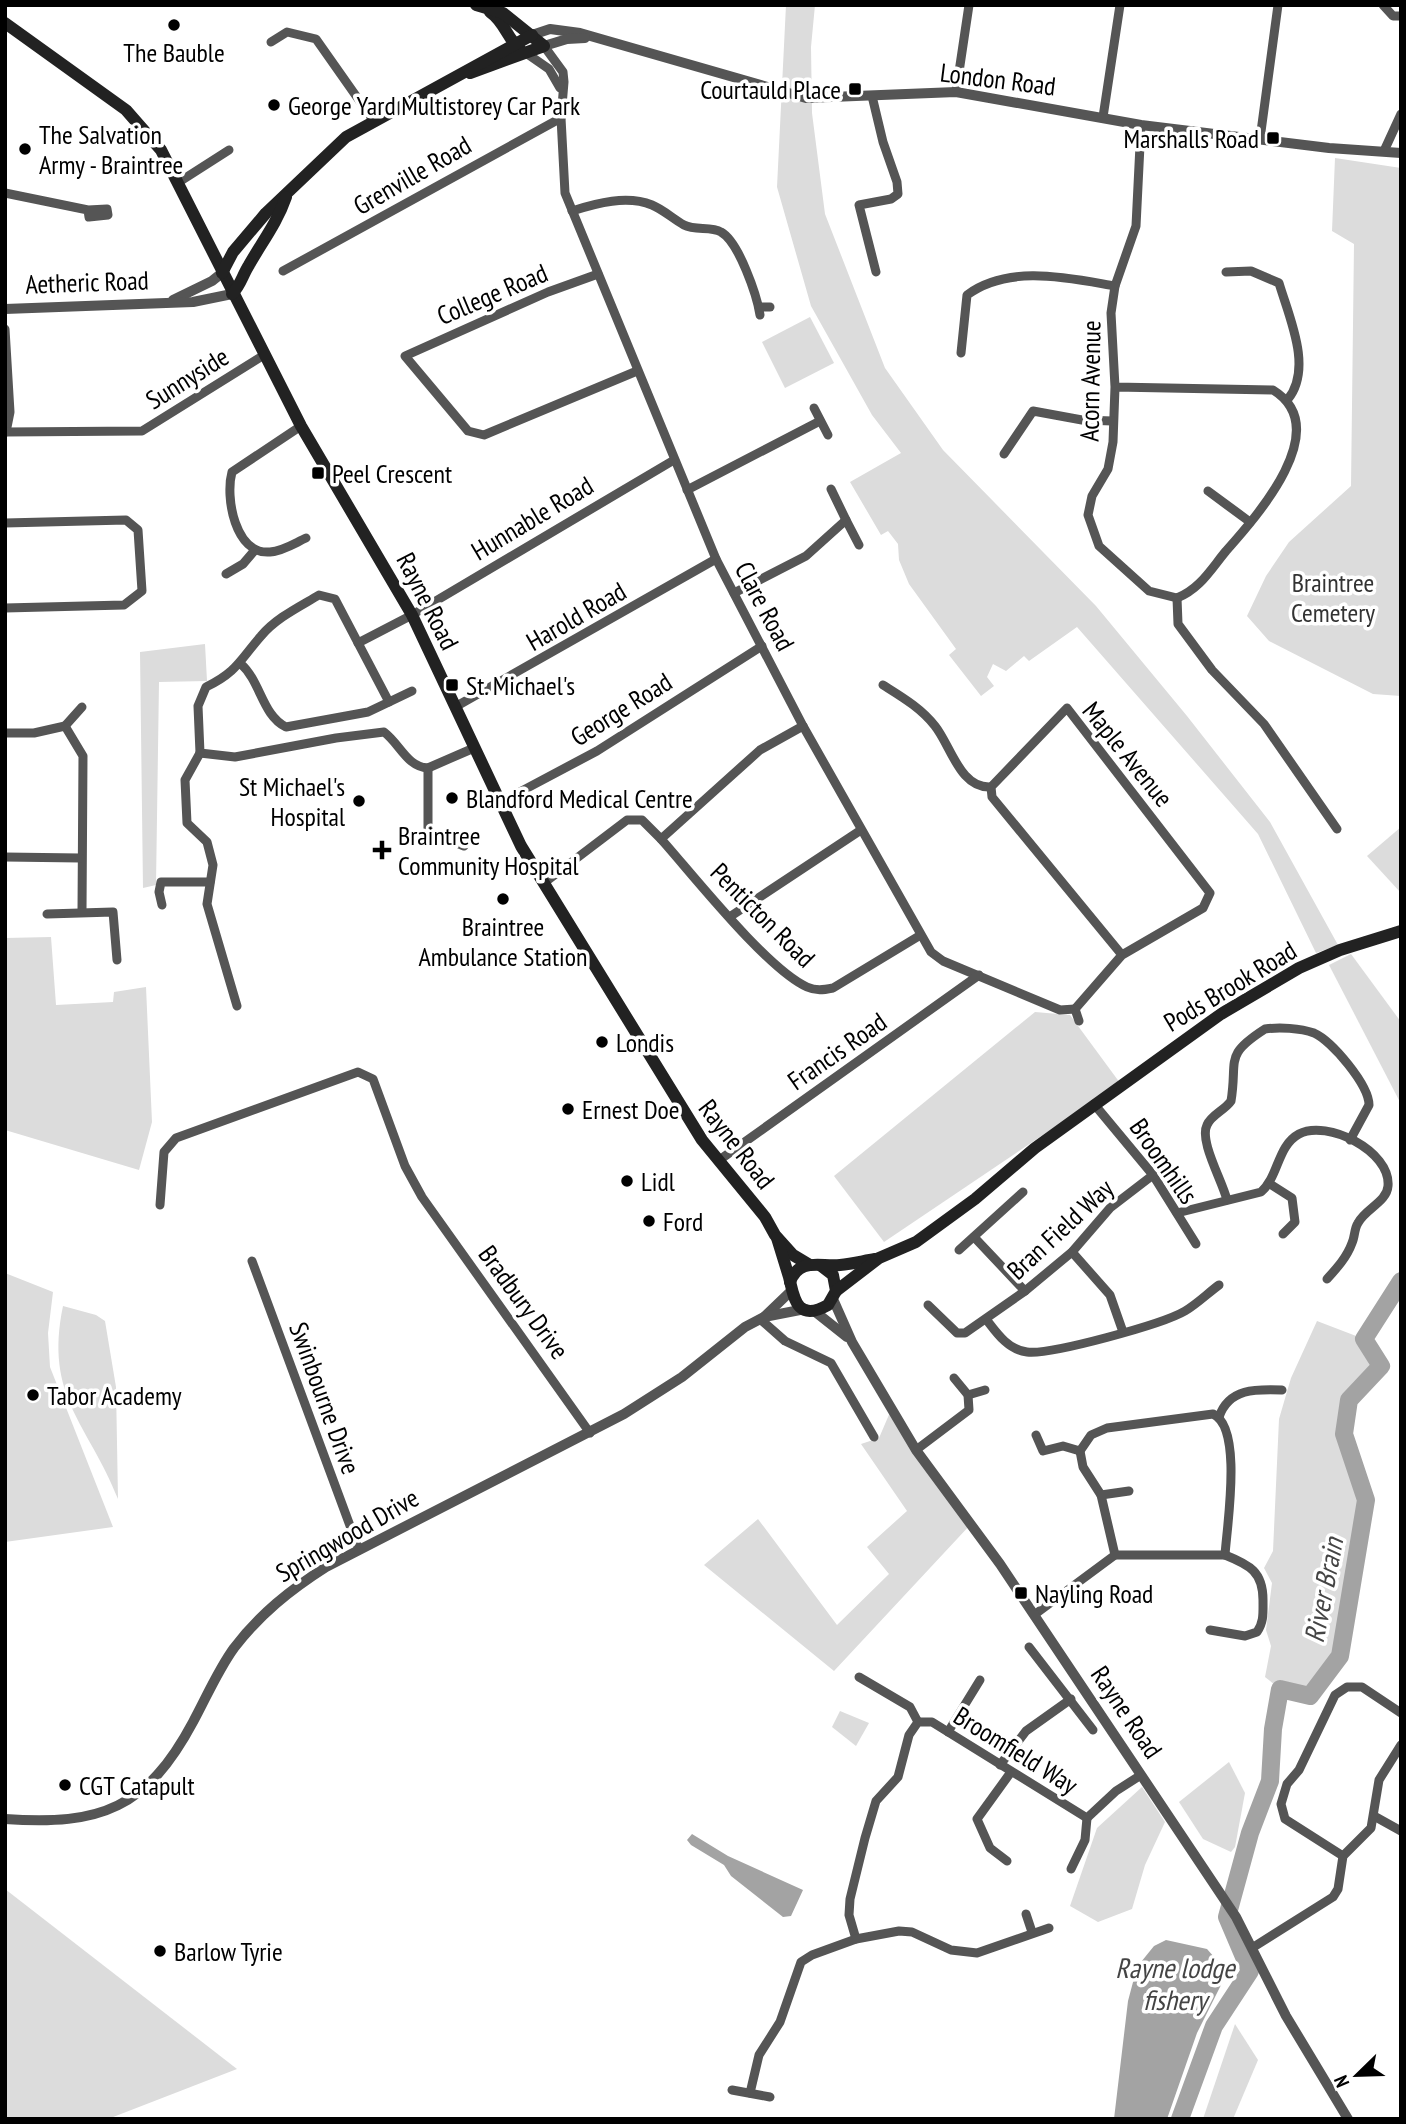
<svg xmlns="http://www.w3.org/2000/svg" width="1406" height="2124" font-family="'PT Sans Narrow',sans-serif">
  <rect width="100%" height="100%" fill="#fff"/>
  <g fill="#dcdcdc">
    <polygon points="786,5 815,5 811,47 812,113 825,214 885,368 943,450 1096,606 1187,716 1270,822 1338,945 1316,953 1258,834 1077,627 1029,661 1024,656 1006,671 993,664 987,677 994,686 981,696 949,655 956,649 909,584 899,560 898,544 888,531 881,535 850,482 901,453 872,415 811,306 777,187"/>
    <polygon points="1335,158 1401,168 1401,696 1373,694 1269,641 1247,616 1266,576 1289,542 1351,486 1354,244 1332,231"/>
    <polygon points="810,317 834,363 785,388 762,342"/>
    <polygon points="205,644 207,681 159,682 156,885 143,888 140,652"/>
    <polygon points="1401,827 1401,893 1367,856"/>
    <polygon points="51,937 56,1005 113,1002 114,992 146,987 152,1122 139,1170 5,1130 5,938"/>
    <polygon points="1351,954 1401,1022 1401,1104 1329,965"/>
    <polygon points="1035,1012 1070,1015 1120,1083 884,1242 834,1176"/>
    <polygon points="5,1273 53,1292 48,1333 50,1367 113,1527 5,1542"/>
    <path d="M63 1306 96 1315 105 1321 116 1387 118 1499C88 1423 44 1397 63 1306Z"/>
    <polygon points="1317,1321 1364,1339 1381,1366 1349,1400 1344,1434 1366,1500 1340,1656 1310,1696 1280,1689 1265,1677 1271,1646 1266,1630 1272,1583 1264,1568 1273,1551 1279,1419 1291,1378"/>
    <polygon points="891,1410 971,1524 834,1671 704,1565 758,1519 837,1625 889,1574 867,1547 907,1511 861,1444 879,1438"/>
    <polygon points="840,1711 869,1723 856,1746 832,1727"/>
    <polygon points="1229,1762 1245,1793 1235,1847 1231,1852 1203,1839 1179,1802"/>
    <polygon points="1142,1787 1165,1822 1145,1865 1132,1909 1098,1922 1070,1906 1097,1828"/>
    <polygon points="5,1889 237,2069 108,2119 5,2119"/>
    <polygon points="1235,2024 1258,2060 1233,2119 1203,2119"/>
  </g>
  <g fill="#a3a3a3">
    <polygon points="692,1834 728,1856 803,1890 791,1916 783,1917 731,1876 724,1865 691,1845 687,1840"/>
    <polygon points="1166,1940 1207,1949 1222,1966 1223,1981 1197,2033 1167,2119 1114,2119 1128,2001 1137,1967 1154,1946"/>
  </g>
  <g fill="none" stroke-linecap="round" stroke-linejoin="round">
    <polyline stroke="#a3a3a3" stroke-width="18" points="1180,2119 1214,2026 1250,1971 1227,1917 1250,1833 1270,1781 1273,1729 1280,1689 1310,1696 1340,1656 1366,1500 1344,1434 1349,1400 1381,1366 1364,1339 1401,1281"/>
    <g stroke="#555" stroke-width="9">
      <polyline points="1383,5 1393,16 1401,16"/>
      <polyline points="271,42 287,32 316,39 373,120"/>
      <polyline points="544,46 563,72 564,82 561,118 565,193 716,559 803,726 931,952 943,961 1060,1010 1075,1009"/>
      <polyline points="526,53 549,69 560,88"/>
      <polyline points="956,92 969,5"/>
      <polyline points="872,96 883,142 897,182 898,194 891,199 859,205 876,272"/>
      <polyline points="1103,117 1120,5"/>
      <polyline points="1260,139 1278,5"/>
      <polyline points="1384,151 1401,114"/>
      <polyline points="179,182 229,150"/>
      <polyline points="5,193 88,210 107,209 108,215 89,217 88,210"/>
      <path d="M572 211C597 203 627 195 652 205 664 210 673 219 684 225 695 231 711 226 721 232 739 242 757 296 760 315"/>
      <polyline points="283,271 561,118"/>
      <path d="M1226 272 1251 271 1279 283C1289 317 1313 368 1288 399"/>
      <polyline points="598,274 548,292 405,356 468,431 484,435 637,371"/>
      <polyline points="759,307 770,307"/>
      <polyline points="5,329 10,412 6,432"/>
      <path d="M961 353 967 295C1009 264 1068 278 1115 286"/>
      <path d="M1115 387 1273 390C1335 428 1258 515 1226 551 1211 569 1200 589 1177 598L1149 591 1099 546 1088 515 1092 496 1108 469 1113 442 1115 387 1111 313 1115 286 1136 226 1141 125"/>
      <polyline points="814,408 828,435"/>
      <path d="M301 426 232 472C225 497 235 555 270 552 283 551 295 543 306 538"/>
      <polyline points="5,432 142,431 264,355"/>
      <polyline points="1004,454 1033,411 1082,420 1113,421"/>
      <polyline points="831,489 846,520"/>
      <polyline points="687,490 820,421"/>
      <polyline points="1208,491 1250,522"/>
      <polyline points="5,523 126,520 138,530 142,591 124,605 5,608"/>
      <polyline points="226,574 243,564 255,550"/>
      <polyline points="734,593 806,556 846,520 859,545"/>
      <polyline points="1177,598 1178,624 1212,670 1264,724 1337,829"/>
      <polyline points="358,643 412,615 674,460"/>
      <path d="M241 664C261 682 262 715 286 727L368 712 389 702 335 599 319 595C299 607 276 618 261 636 240 660 237 672 206 687L198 706 200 753 235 757 336 738 384 732C400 744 407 767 428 768L474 748"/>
      <path d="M883 685C902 697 921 708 935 726 951 746 960 789 991 787"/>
      <polyline points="389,702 412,691"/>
      <polyline points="455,707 716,559"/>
      <polyline points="65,726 82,707"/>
      <polyline points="5,733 34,733 65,726 83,756 82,912"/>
      <polyline points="200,753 185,780 187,823 207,842 213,865 207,904 237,1006"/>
      <polyline points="428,768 428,831 464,846"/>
      <polyline points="499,803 597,751 762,646"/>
      <path d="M661 839C693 875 767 969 807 987 816 991 823 990 833 988L919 936"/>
      <polyline points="5,857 80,858"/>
      <polyline points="544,883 627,820 642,820 661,839 760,750 803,726"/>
      <polyline points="162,905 159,892 161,882 210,882"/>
      <polyline points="47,914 113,912 117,960"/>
      <polyline points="731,916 861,830"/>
      <polyline points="1075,1009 1122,955 1203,908 1210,893 1067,708 991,787 992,797 1122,955"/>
      <polyline points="1075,1009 1079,1021"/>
      <polyline points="1094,1104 1153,1175 1196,1244"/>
      <polyline points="718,1161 979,975"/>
      <polyline points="1270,1184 1292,1198 1295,1222 1283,1234"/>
      <path d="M1227 1200C1222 1180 1199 1141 1207 1125 1211 1115 1225 1110 1231 1101 1238 1059 1223 1056 1265 1029 1279 1027 1300 1028 1314 1033 1332 1041 1369 1085 1369 1105L1350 1140"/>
      <polyline points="160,1205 164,1152 176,1138 358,1072 373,1079 405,1166 422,1197 590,1433"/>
      <path d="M1177 1213 1261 1192C1279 1176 1277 1146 1299 1134 1327 1119 1391 1151 1388 1186 1387 1202 1365 1209 1358 1223 1354 1229 1355 1237 1352 1243 1347 1257 1337 1268 1327 1279"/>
      <polyline points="974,1237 1025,1291"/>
      <polyline points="959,1250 1023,1192"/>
      <polyline points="1072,1252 1110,1295 1123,1332"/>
      <polyline points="252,1261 359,1550"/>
      <polyline points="928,1305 957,1333 965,1333 1025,1291 1072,1252 1110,1208 1153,1175"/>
      <polyline points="760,1319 785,1341 831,1363 874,1437"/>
      <path d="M986 1319C996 1332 1008 1350 1027 1352 1051 1355 1163 1324 1185 1311 1197 1304 1208 1293 1219 1285"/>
      <polyline points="968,1395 985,1390"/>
      <path d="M1219 1417C1229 1388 1256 1389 1282 1390"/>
      <polyline points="916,1450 969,1410 968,1395 954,1378"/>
      <polyline points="1080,1451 1083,1467 1101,1495 1115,1555"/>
      <polyline points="1101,1495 1129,1491"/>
      <path d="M1034 1615 1115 1555H1225C1227 1525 1243 1427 1213 1414L1107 1428 1091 1435 1080 1451 1063 1446 1043 1451 1036 1435"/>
      <path d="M1210 1630 1245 1636 1257 1632C1264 1622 1263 1613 1263 1600 1263 1572 1250 1565 1225 1555"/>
      <polyline points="1029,1647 1093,1730"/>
      <polyline points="859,1677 910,1707 918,1722"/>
      <polyline points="948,1732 980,1680"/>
      <polyline points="1000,1765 1026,1731 1071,1699"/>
      <polyline points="1374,1816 1401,1831"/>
      <polyline points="1343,1856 1285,1819 1281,1804 1287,1784 1299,1770 1335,1695 1347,1687 1362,1687 1401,1713"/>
      <polyline points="1007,1861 990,1848 977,1819 1011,1772"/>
      <polyline points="1071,1869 1085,1840 1087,1818"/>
      <polyline points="1026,1914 1032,1932"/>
      <polyline points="856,1939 849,1915 850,1899 865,1838 876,1801 898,1777 909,1735 918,1722 932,1722 1087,1818 1116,1791 1141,1775"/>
      <polyline points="1252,1948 1333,1897 1338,1889 1343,1856 1371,1828 1379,1780 1401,1745"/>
      <polyline points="732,2090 770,2097"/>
      <polyline points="750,2093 759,2055 780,2022 801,1962 812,1955 856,1939 899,1931 912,1932 951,1950 977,1953 1049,1928"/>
    </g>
    <g stroke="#555" stroke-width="10">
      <polyline points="532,35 550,29 580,33 806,98 956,92 1141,125 1329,148 1401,153"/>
      <polyline points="544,46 567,39 585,38"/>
      <polyline points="173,300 212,281 222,273"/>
      <polyline points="5,309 193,302 232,294"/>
      <polyline points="833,1299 852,1342 916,1450 1000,1564 1236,1917 1286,2016 1348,2119"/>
      <polyline points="813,1310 847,1337"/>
      <polyline points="764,1317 790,1292"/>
      <path d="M5 1819C101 1826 147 1808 193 1722 206 1698 218 1670 234 1648 260 1614 290 1590 326 1567L624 1414 682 1377 745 1327 764 1317 805 1309"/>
    </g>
    <g stroke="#222" stroke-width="12">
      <path d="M490 12C505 22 507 39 520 49"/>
      <polyline points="5,23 126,110 161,150 301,426 412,615 521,846 702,1140 765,1217 775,1235 793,1255 808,1264"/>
      <polyline points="470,73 544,46 503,13 476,5"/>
      <polyline points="222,273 233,252 266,213 346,137 532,35"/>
      <path d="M232 294C241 285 242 276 249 265 262 242 277 223 286 197"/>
      <path d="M777 1238C781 1251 785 1264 789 1277 794 1297 796 1323 828 1305L836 1291 833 1275 820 1265"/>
      <path d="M790 1282C799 1257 820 1267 840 1265 852 1264 863 1261 875 1259"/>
      <polyline points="836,1291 879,1258 916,1242 975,1199 1035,1148 1221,1014 1299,968 1340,950 1401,931"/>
    </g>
  </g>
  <g fill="#000" stroke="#fff" stroke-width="2.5">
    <circle cx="174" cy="25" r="7"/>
    <rect x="848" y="82" width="14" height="14" rx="3.5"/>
    <circle cx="274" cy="105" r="7"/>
    <rect x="1266" y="131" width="14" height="14" rx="3.5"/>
    <circle cx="25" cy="149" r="7"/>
    <rect x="311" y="466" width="14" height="14" rx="3.5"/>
    <rect x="445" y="678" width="14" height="14" rx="3.5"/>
    <circle cx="452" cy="798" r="7"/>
    <circle cx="359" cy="801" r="7"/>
    <path d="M378.5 839.5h7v7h7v7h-7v7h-7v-7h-7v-7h7z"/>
    <circle cx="503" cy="899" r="7"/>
    <circle cx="602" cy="1042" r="7"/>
    <circle cx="568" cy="1109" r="7"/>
    <circle cx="627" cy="1181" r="7"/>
    <circle cx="649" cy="1221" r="7"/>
    <circle cx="33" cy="1395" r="7"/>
    <rect x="1014" y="1586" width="14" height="14" rx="3.5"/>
    <circle cx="65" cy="1785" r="7"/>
    <circle cx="160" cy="1951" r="7"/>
  </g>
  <g text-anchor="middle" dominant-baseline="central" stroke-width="7" stroke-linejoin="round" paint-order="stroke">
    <g font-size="26" fill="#000" stroke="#fff" text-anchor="start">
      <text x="174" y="52" text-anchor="middle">The Bauble</text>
      <text x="841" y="89" text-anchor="end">Courtauld Place</text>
      <text x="288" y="105">George Yard Multistorey Car Park</text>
      <text x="39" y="134">The Salvation<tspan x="39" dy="30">Army - Braintree</tspan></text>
      <text x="1259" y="138" text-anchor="end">Marshalls Road</text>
      <text x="332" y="473">Peel Crescent</text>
      <text x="466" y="685">St. Michael's</text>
      <text x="345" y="786" text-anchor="end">St Michael's<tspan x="345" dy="30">Hospital</tspan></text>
      <text x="466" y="798">Blandford Medical Centre</text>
      <text x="398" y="835">Braintree<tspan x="398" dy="30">Community Hospital</tspan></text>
      <text x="503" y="926" text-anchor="middle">Braintree<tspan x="503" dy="30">Ambulance Station</tspan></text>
      <text x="616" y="1042">Londis</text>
      <text x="582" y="1109">Ernest Doe</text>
      <text x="641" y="1181">Lidl</text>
      <text x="663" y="1221">Ford</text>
      <text x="47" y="1395">Tabor Academy</text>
      <text x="1035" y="1593">Nayling Road</text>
      <text x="79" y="1785">CGT Catapult</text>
      <text x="174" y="1951">Barlow Tyrie</text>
    </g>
    <g font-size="26" fill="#000" stroke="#fff">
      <text transform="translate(998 79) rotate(7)">London Road</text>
      <text transform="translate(412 175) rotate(-30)">Grenville Road</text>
      <text transform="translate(87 282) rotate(-2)">Aetheric Road</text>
      <text transform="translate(492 294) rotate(-23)">College Road</text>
      <text transform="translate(187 378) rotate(-32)">Sunnyside</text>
      <text transform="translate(1090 381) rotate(-89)">Acorn Avenue</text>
      <text transform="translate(532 518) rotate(-31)">Hunnable Road</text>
      <text transform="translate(428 601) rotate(63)">Rayne Road</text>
      <text transform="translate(765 606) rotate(62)">Clare Road</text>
      <text transform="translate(576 616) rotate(-30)">Harold Road</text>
      <text transform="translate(621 709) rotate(-32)">George Road</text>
      <text transform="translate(1128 754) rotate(51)">Maple Avenue</text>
      <text transform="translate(763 915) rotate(45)">Penticton Road</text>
      <text transform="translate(1230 986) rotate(-31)">Pods Brook Road</text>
      <text transform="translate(837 1051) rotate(-35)">Francis Road</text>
      <text transform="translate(737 1144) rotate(52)">Rayne Road</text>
      <text transform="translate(1164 1161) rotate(55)">Broomhills</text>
      <text transform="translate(1060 1229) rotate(-43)">Bran Field Way</text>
      <text transform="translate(524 1302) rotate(54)">Bradbury Drive</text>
      <text transform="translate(325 1398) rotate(70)">Swinbourne Drive</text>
      <text transform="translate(347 1535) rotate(-30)">Springwood Drive</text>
      <text transform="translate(1127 1712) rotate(56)">Rayne Road</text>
      <text transform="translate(1016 1750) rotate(32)">Broomfield Way</text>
    </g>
    <g font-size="26" fill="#333" stroke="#fff">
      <text x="1333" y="582">Braintree<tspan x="1333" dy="30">Cemetery</tspan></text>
    </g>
    <g font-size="28" font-style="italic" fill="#444" stroke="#fff">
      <text transform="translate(1323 1590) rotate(-79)">River Brain</text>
      <text x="1175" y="1967">Rayne lodge<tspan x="1175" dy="32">fishery</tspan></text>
    </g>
  </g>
  <rect width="1406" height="2124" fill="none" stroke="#000000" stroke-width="14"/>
  <g transform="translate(1357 2075) rotate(247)" stroke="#ffffff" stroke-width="5" paint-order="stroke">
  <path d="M0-5L12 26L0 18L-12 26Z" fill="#000000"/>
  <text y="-10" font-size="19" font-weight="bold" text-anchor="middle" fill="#000000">N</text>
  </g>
</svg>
